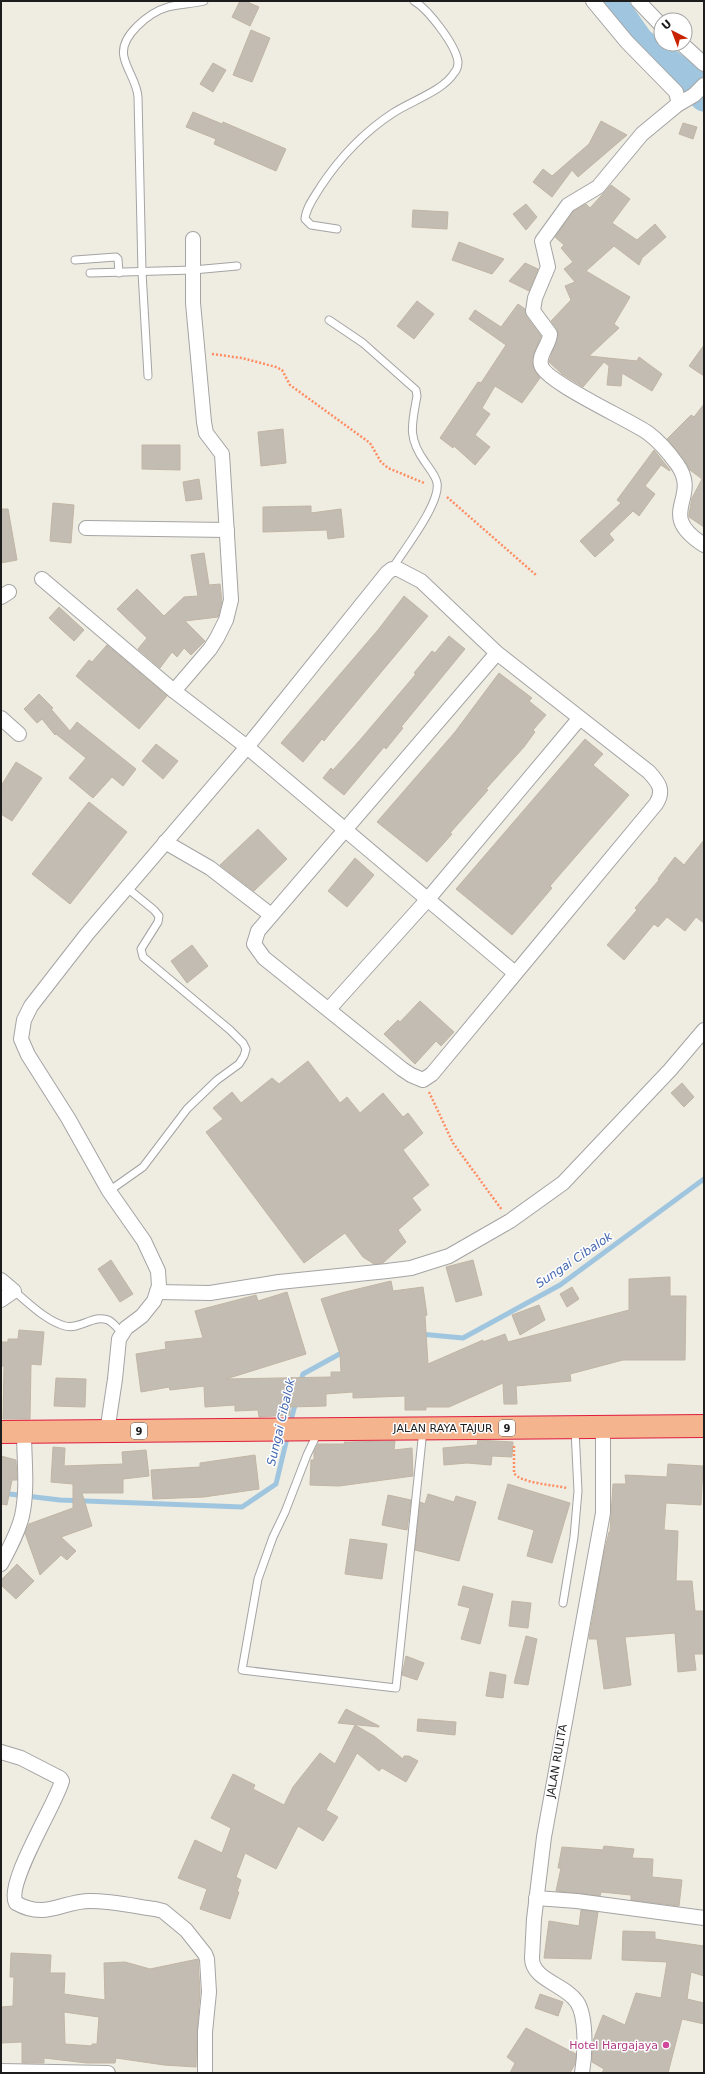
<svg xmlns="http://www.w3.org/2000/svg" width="705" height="2074" font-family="'DejaVu Sans',sans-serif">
  <rect width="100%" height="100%" fill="#efece2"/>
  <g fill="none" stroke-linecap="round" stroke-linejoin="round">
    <g stroke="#a0c6df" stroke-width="5">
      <polyline points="420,1334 463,1338 560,1285 704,1179"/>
      <polyline points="300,1383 303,1374 345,1351"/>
      <polyline points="290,1424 296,1401"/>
      <polyline points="1,1493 60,1500 242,1507 276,1484 288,1434"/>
    </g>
    <polyline stroke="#a0c6df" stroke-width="29" points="611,1 640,42 695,83 704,97"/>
  </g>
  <g fill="#c3bcb2" stroke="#c1b5a4" fill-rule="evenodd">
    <polygon points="240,1 245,1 259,7 250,26 232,17"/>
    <polygon points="251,30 270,38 252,82 233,75"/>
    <polygon points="213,63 226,70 213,92 200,84"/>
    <polygon points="193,112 222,124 223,122 286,149 276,171 214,144 216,139 186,127"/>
    <polygon points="601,121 627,135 578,177 572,170 552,197 533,182 543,169 552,176 589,144"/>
    <polygon points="683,123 697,127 693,139 679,134"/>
    <polygon points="611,185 630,199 612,223 637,240 655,224 666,237 642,258 639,265 614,246 586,271 630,297 614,324 619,328 589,356 637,361 639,357 662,374 652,391 622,373 621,386 607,385 609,366 604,362 583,387 562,374 549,362 558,335 557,329 551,321 571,300 565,286 575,282 564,269 573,262 561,248 564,245 555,237 574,211 586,204 590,208"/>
    <polygon points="526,204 537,217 526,230 513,214"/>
    <polygon points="413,210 448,212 447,229 412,227"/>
    <polygon points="459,242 504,259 492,274 452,260"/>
    <polygon points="525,263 538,269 529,291 509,281"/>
    <polygon points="417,301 434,314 414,339 397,326"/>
    <polygon points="518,304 525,309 526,316 541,336 532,360 534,370 540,378 522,403 495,386 482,408 490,414 475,435 490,447 475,465 454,446 453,448 440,438 478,382 481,383 506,345 469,319 475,310 501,327"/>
    <polygon points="704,345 704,376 689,366"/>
    <polygon points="704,404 704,527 689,517 689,514 692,498 702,479 690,470 684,459 667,439 691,415 694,417"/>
    <polygon points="283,429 286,463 261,466 258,432"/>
    <polygon points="142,445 180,445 180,470 142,469"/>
    <polygon points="654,450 670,470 670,471 661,465 645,486 655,494 639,516 633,511 609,534 614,540 595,557 580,541 621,503 617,500"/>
    <polygon points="199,479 202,499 186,501 183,482"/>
    <polygon points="53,503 74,505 71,543 50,541"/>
    <polygon points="311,506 311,513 341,509 344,537 328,539 327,530 263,532 263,507"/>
    <polygon points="1,509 8,509 17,560 1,563"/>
    <polygon points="204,553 209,585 220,584 222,602 218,617 185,621 205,641 191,655 184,648 177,657 172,652 160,668 138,649 147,638 117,609 137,589 164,616 184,597 198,596 191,555"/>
    <polygon points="404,596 428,616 332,731 324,741 322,739 303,762 281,743 378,630"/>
    <polygon points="59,607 84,630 74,641 49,618"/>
    <polygon points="449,636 465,649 401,727 403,728 386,749 384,747 344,795 323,778 331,768 333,770 360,740 416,674 414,673 432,651 435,653"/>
    <polygon points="107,645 167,696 139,729 76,676 89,660 92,662"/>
    <polygon points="499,673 532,698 529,701 546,715 533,730 535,732 524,747 486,789 488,790 450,833 452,834 427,862 377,822 455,732"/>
    <polygon points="39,694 53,708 51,709 70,731 77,722 136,769 123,786 112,777 93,798 69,778 86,758 56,734 55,735 42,719 37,723 24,709"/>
    <polygon points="585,739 603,754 593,765 629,795 550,886 552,888 512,935 456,889"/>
    <polygon points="156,744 178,761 163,779 142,761"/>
    <polygon points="16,762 42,778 12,821 1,814 1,786"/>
    <polygon points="89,802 127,832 70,904 32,874"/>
    <polygon points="258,829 287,859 254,891 220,865"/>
    <polygon points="704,840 704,923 696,917 685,931 667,917 658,927 654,924 624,960 607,945 637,910 635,908 659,880 658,879 675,857 684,865"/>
    <polygon points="355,858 374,875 347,907 328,891"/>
    <polygon points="192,945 208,966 187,983 171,961"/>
    <polygon points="420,1001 454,1032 441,1046 436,1041 415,1064 384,1034 398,1020 400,1022"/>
    <polygon points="308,1061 340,1103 347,1097 360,1113 383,1093 403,1117 408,1113 423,1133 403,1150 429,1185 412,1198 421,1210 398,1230 406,1242 383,1263 374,1264 363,1257 345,1233 304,1263 206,1132 223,1119 213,1108 232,1092 241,1103 272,1078 279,1084"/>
    <polygon points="682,1083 694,1097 684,1107 671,1093"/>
    <polygon points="111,1260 133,1294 120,1302 98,1269"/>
    <polygon points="473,1260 482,1295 456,1302 446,1267"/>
    <polygon points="670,1277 670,1296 686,1296 685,1360 623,1360 570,1374 571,1381 516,1386 517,1404 504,1404 503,1383 449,1407 426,1407 426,1410 405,1410 405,1396 353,1398 353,1392 326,1394 326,1406 290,1407 290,1415 259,1417 258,1410 235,1411 235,1405 205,1407 204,1386 170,1390 169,1387 141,1392 136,1354 166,1349 165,1342 203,1338 195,1311 256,1295 258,1301 287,1292 306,1354 226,1379 331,1377 331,1372 341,1372 340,1354 321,1299 341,1293 391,1281 393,1291 423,1287 427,1315 425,1316 428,1364 483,1340 483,1342 505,1334 508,1342 629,1310 629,1279"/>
    <polygon points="572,1287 579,1299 567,1307 560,1294"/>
    <polygon points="539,1305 545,1320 520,1335 512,1315"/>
    <polygon points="19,1330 44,1332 41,1365 31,1364 30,1419 3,1419 4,1366 1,1366 1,1342 8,1342 8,1339 18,1339"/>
    <polygon points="56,1378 86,1379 85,1407 54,1406"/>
    <polygon points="478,1440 513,1442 512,1457 492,1456 491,1465 467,1463 444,1465 443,1448 477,1445"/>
    <polygon points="395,1441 394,1450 412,1448 413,1476 339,1486 310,1485 311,1460 314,1460 314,1452 318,1444 345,1444 344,1442 348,1442"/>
    <polygon points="53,1447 65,1448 64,1466 123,1464 122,1452 146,1450 149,1476 123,1479 123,1493 82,1493 92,1526 61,1537 76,1551 67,1560 61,1555 40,1575 25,1533 29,1524 73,1508 73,1484 51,1482"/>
    <polygon points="255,1455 259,1489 204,1497 153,1499 151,1470 200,1467 200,1463"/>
    <polygon points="1,1456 16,1460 17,1480 12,1480 7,1505 1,1504"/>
    <polygon points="668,1464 703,1466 701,1505 666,1503 664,1530 678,1531 676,1581 692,1581 695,1611 704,1611 704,1654 694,1654 696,1670 678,1672 675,1633 625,1637 631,1685 604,1689 597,1639 589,1639 603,1558 609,1532 610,1532 613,1484 626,1484 625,1475 667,1477"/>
    <polygon points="508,1484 570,1503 552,1563 527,1556 534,1530 498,1519"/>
    <polygon points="428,1494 454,1502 456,1496 476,1502 459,1561 415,1550 420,1502 425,1504"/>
    <polygon points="388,1495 411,1500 407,1530 382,1525"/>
    <polygon points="350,1539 387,1544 382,1579 345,1574"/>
    <polygon points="17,1564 34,1581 16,1599 1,1585 1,1580"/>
    <polygon points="463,1586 493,1594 480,1644 461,1639 470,1608 458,1605"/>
    <polygon points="512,1601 531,1603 528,1628 509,1626"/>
    <polygon points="526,1636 537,1639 528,1685 514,1683"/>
    <polygon points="406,1656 424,1663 417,1680 402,1675"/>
    <polygon points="490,1672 506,1675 503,1698 486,1696"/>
    <polygon points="346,1709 379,1726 379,1727 338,1723"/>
    <polygon points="418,1719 456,1722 455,1735 417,1731"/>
    <polygon points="355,1725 374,1736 403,1759 404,1756 409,1756 418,1761 406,1782 382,1768 379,1771 357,1753 326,1810 338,1817 323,1841 298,1826 276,1869 245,1853 236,1877 241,1880 237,1892 239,1892 230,1919 200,1909 207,1889 178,1878 195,1840 222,1853 231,1828 211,1818 233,1774 255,1785 253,1789 284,1805 293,1787 320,1753 335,1764"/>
    <polygon points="604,1846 634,1849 632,1858 653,1859 652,1877 682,1880 679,1906 631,1900 631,1895 601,1892 600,1896 556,1891 561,1868 558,1868 562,1847 603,1850"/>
    <polygon points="581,1910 598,1912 591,1959 544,1958 549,1921 579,1926"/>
    <polygon points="623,1931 655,1932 655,1939 704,1946 704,1976 691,1972 687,1999 704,2003 704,2024 682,2019 668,2073 602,2073 604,2069 592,2062 593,2041 603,2015 625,2025 636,1993 661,1998 667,1962 622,1960"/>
    <path d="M11 1953 51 1955 50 1973H65L64 1994 105 2000 104 1963 125 1962 150 1969 198 1959 200 1992 197 2031 196 2067 164 2065 116 2058 115 2063H87L44 2058V2063H22V2042L1 2043V2007L13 2006 14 1977H10ZM64 2012 99 2017 97 2044H92V2046L65 2044Z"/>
    <polygon points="540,1994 563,2002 558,2016 535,2008"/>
    <polygon points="526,2028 576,2054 575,2064 570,2073 510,2073 515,2063 507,2057"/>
  </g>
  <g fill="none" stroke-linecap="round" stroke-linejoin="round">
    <g stroke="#a4a4a4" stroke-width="9">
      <g id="service">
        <path d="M337 229 311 225 305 219C306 207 315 196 321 186 341 156 364 132 393 113 411 101 443 91 454 73 457 70 458 66 458 62 456 45 428 9 414 1"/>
        <polyline points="75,260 116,257 118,259 119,273"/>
        <polyline points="90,273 193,270 237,266"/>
        <path d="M329 320 363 343 416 390 417 396C412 424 407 437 425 462 429 468 436 476 437 483 441 503 403 551 392 569"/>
        <path d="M148 376 142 272 138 97C137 82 127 71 124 57 119 36 150 12 168 7 178 4 193 4 204 1"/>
        <polyline points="109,1191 143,1167 187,1109 217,1080 239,1064 244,1056 246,1049 243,1043 230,1030 143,957 141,949 158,922 159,916 154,910 126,887"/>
        <path d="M14 1291C29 1303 46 1321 65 1326 80 1330 94 1314 108 1320 113 1322 118 1329 122 1333"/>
        <polyline points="318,1432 307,1455 285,1512 273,1537 258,1579 242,1670 396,1688 423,1430"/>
        <polyline points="563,1603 574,1537 578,1491 575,1430"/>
      </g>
    </g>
    <g stroke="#a4a4a4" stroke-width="16">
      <g id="minor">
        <polyline points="593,1 627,42 676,92 678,100 677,105"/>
        <polyline points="638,1 661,25"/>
        <polyline points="682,44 704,64"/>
        <path d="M704 85 694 95 677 105 642 134 598 187 568 205 542 241 548 267 535 298 533 311 550 334C550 344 538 355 541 365 545 382 630 420 648 433 659 441 669 453 677 464 702 499 654 513 704 545"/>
        <polyline points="86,528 227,530"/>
        <polyline points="42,579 174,691 247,747 515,973"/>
        <polyline points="1,597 9,592"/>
        <polyline points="174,691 210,649 217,638 226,620 231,600 222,454 206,433 204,422 193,303 193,239"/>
        <polyline points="1,718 19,734"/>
        <polyline points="165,842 210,868 271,915"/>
        <polyline points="329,1009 428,899 579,719"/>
        <polyline points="1,1280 14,1291 1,1300"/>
        <polyline points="157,1292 210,1293 279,1282 387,1271 411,1268 449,1256 510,1221 563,1183 670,1070 704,1030"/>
        <path d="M107 1432 115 1379 119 1339 126 1328 142 1316 154 1301 159 1286 158 1271 144 1241 109 1191 68 1118 28 1055 21 1039 24 1020 31 1006 87 934 247 747 387 573 392 569H398L421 581 497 653 649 772C658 782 665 790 656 804L432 1074 423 1080 411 1075 402 1069 264 958 254 944 258 931 497 653"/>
        <path d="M1 1564C9 1549 18 1533 22 1516 28 1489 24 1459 24 1432"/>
        <path d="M1 1752 21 1758 60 1778 62 1781C56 1804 5 1884 16 1903 46 1920 62 1901 90 1901 112 1901 134 1906 155 1909L163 1911 186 1930 205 1954 207 1959 209 1992 205 2032V2073"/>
        <polyline points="536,1898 577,1901 704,1918"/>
        <polyline points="1,2071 108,2073"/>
        <path d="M582 2073C585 2056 587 2017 577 2002 565 1984 532 1980 532 1958L534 1919 544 1837 603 1513V1428"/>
      </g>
    </g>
    <g stroke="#e01c3e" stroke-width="24">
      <polyline id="trunk" points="1,1432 704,1426"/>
    </g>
    <g stroke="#ff8d62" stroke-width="2.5" stroke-dasharray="2 2" stroke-linecap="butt">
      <polyline points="212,354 242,358 276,367 282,370 290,385 370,443 381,462 388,468 424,483"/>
      <polyline points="447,497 536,575"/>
      <polyline points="429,1092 453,1143 502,1210"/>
      <path d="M514 1446V1473C520 1483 554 1485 567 1488"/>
    </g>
    <use href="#service" stroke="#fff" stroke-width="7"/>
    <use href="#minor" stroke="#fff" stroke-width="14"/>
    <use href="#trunk" stroke="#f4b48e" stroke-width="22"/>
  </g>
  <circle fill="#d1479c" stroke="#fff" stroke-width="1.5" cx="666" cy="2045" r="4"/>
  <g text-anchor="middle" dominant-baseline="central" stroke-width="3" stroke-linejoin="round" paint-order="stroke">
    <g fill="#fff" stroke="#616161" stroke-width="1">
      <rect x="499" y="1420" width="16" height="16" rx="3"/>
      <rect x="131" y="1423" width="16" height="16" rx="3"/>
    </g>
    <g font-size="10" font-weight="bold" fill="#1d1d1d">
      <text x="507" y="1428">9</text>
      <text x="139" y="1431">9</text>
    </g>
    <g font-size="11" fill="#1d1d1d" stroke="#fff">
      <text x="443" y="1428">JALAN RAYA TAJUR</text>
      <text transform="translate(557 1761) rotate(-80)">JALAN RULITA</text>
    </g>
    <g font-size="11" fill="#b23c85" stroke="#fff" text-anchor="end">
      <text x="658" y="2045">Hotel Hargajaya</text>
    </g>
    <g font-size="12" font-style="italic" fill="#4568b0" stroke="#fff">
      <text transform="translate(574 1260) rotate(-34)">Sungai Cibalok</text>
      <text transform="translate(281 1422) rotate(-77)">Sungai Cibalok</text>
    </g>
  </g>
  <rect width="705" height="2074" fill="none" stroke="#1d1d1d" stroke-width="4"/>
  <g transform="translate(673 32) rotate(318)"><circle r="19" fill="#ffffff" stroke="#a5a5a5"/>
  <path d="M0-3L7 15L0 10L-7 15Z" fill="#c92200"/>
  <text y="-6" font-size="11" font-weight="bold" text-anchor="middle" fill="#1d1d1d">U</text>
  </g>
</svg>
